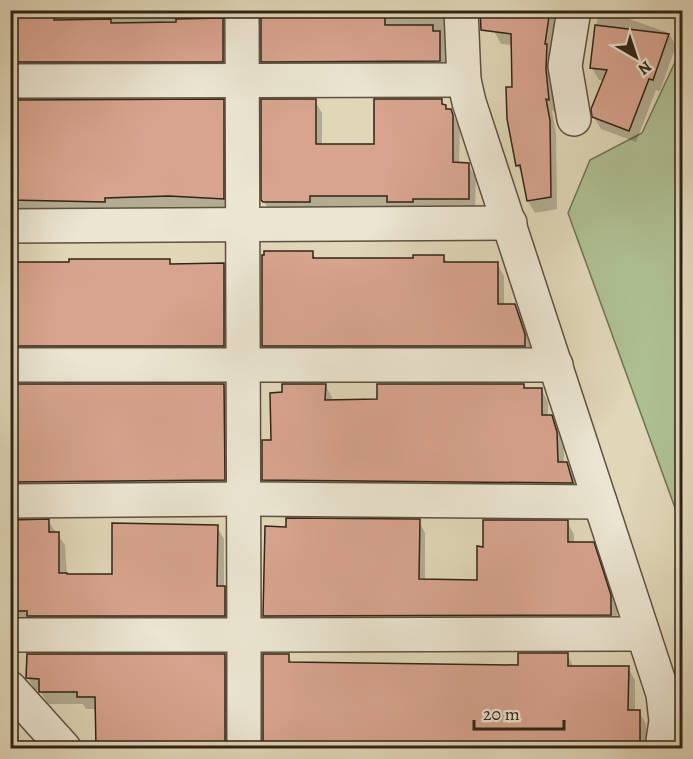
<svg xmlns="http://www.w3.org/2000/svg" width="693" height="759" font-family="Alegreya,serif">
  <rect width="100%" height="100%" fill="#e0d7b8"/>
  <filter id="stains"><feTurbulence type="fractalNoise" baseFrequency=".00333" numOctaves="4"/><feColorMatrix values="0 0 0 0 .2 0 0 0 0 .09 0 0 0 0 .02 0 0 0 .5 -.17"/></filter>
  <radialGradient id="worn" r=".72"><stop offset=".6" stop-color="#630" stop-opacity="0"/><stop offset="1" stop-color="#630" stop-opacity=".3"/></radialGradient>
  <polygon fill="#aebf92" stroke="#707254" stroke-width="1.5" points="682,47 682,527 568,213 590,160 642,133"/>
  <g fill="#0003">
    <polygon points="10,10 61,10 60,21 103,21 103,10 235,10 230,74 10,76"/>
    <polygon points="262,10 448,10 446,73 269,74 262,61"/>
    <polygon points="493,10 558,10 553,82 555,112 552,110 556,134 557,209 535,213 528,201 524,177 517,165 512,45 501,44 494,31"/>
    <polygon points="598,10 616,10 607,11 669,33 676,46 660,91 656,90 636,142 601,129 594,117 604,81 599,80 592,68"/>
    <polygon points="441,100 447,110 451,110 460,128 459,164 468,165 476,177 475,211 392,207 316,208 316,214 271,214 263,200 315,101 322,113 322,146 375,145"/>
    <polygon points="10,101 223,101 230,113 230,210 177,208 10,212"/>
    <polygon points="312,253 316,259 414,259 443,256 447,263 497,263 504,276 504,305 514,305 522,318 532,348 531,358 270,358 263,345"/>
    <polygon points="169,260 172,265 223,264 230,276 231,358 10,360 10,264"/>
    <polygon points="10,385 223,385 230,397 231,492 10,496"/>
    <polygon points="325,385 332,397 332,401 379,401 524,385 526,390 541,389 548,402 548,416 551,416 558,429 564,446 564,463 566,463 573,476 579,495 271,492 264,480 272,441"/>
    <polygon points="10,521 48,521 65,545 67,576 113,575 217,527 224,539 224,586 231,600 231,628 10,630"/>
    <polygon points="419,521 425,533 425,581 478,581 485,548 567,522 574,534 574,544 593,544 600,556 617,609 617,627 271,628 264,616 288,528"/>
    <polygon points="681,633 682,633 682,686 681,684"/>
    <polygon points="567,654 574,668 628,668 635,680 635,712 639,712 646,724 646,748 264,748 264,655 288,655 293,664 519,666"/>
    <polygon points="224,655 231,668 232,748 98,748 97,709 86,709 83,704 48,704 40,691 35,690 28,678"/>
  </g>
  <g fill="#d7a48f" stroke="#322417" stroke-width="1.5">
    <polygon points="10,10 54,10 54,20 111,19 111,23 176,22 176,19 223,18 223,62 10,62"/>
    <polygon points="480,10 550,10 545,44 547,44 546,69 549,100 546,99 550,120 551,197 527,201 520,165 516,166 507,119 506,87 512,87 511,34 481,30"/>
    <polygon points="261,13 385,15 385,25 433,25 433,31 440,31 440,61 261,62"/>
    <polygon points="595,25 669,34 653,80 649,79 629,131 592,117 591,109 607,70 590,68"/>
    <polygon points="224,99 224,199 169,196 105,198 105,202 10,200 10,100"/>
    <polygon points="261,99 316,99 316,144 374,144 374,99 442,99 442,104 446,105 446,109 451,109 453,115 453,162 469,163 469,199 413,199 413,202 387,202 387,196 310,196 310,202 263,202 261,200"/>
    <polygon points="264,251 313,251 313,258 413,258 413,255 444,255 444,262 498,262 498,304 515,304 525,334 525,346 262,346 262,255 264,255"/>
    <polygon points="69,259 170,259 170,264 224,263 224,346 10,346 10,262 69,262"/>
    <polygon points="10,384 224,384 225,480 10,482"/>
    <polygon points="282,384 326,384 325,400 377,399 377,384 524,384 524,388 542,388 542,415 552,415 557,432 558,462 567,462 573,483 262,480 262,440 271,440 270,393 282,392"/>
    <polygon points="286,518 420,519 419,579 477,580 477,546 483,547 483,520 568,520 568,542 594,542 611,595 611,615 263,616 265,526 286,527"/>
    <polygon points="49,519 49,532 59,532 59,573 67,573 67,574 112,574 112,523 218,525 217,586 225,586 225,616 27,616 27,611 10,611 10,520"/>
    <polygon points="518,653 568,653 568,666 629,666 628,710 640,710 640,748 263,748 263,654 289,654 289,662 518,665"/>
    <polygon points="27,654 225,654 225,748 96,747 95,697 77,697 77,692 39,692 39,679 26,678"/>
  </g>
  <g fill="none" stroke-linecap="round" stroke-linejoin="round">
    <g stroke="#5e513f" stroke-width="36">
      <g id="minor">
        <polyline points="242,10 244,635 643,634"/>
        <polyline points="461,10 464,80 469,102 663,694 666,721 662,748"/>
        <polyline points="10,81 464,80"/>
        <polyline points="574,119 565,66 574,10"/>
        <polyline points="10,226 510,223"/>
        <polyline points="10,365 556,365"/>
        <polyline points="10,501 243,499 600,502"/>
        <polyline points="10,635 244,635 244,748"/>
        <polyline points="10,688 64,748"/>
      </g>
    </g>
    <use href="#minor" stroke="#ebe5d1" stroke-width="33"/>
  </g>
  <rect width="693" height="759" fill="none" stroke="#e0d7b8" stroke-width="36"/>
  <rect x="12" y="12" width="669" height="735" fill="none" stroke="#322417" stroke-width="3"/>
  <rect x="18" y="18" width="657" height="723" fill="none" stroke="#322417" stroke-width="1.5"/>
  <g transform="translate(636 57) rotate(141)" stroke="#ebe5d1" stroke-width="4.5" paint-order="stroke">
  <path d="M0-4.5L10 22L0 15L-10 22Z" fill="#322417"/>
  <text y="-9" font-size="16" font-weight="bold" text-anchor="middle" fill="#322417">N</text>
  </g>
  <path d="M474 720v9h90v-9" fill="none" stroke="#322417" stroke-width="3"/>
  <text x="483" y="720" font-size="18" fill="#322417" stroke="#ebe5d1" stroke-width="4.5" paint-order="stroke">20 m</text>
  <rect width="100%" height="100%" filter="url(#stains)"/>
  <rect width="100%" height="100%" fill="url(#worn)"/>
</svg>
